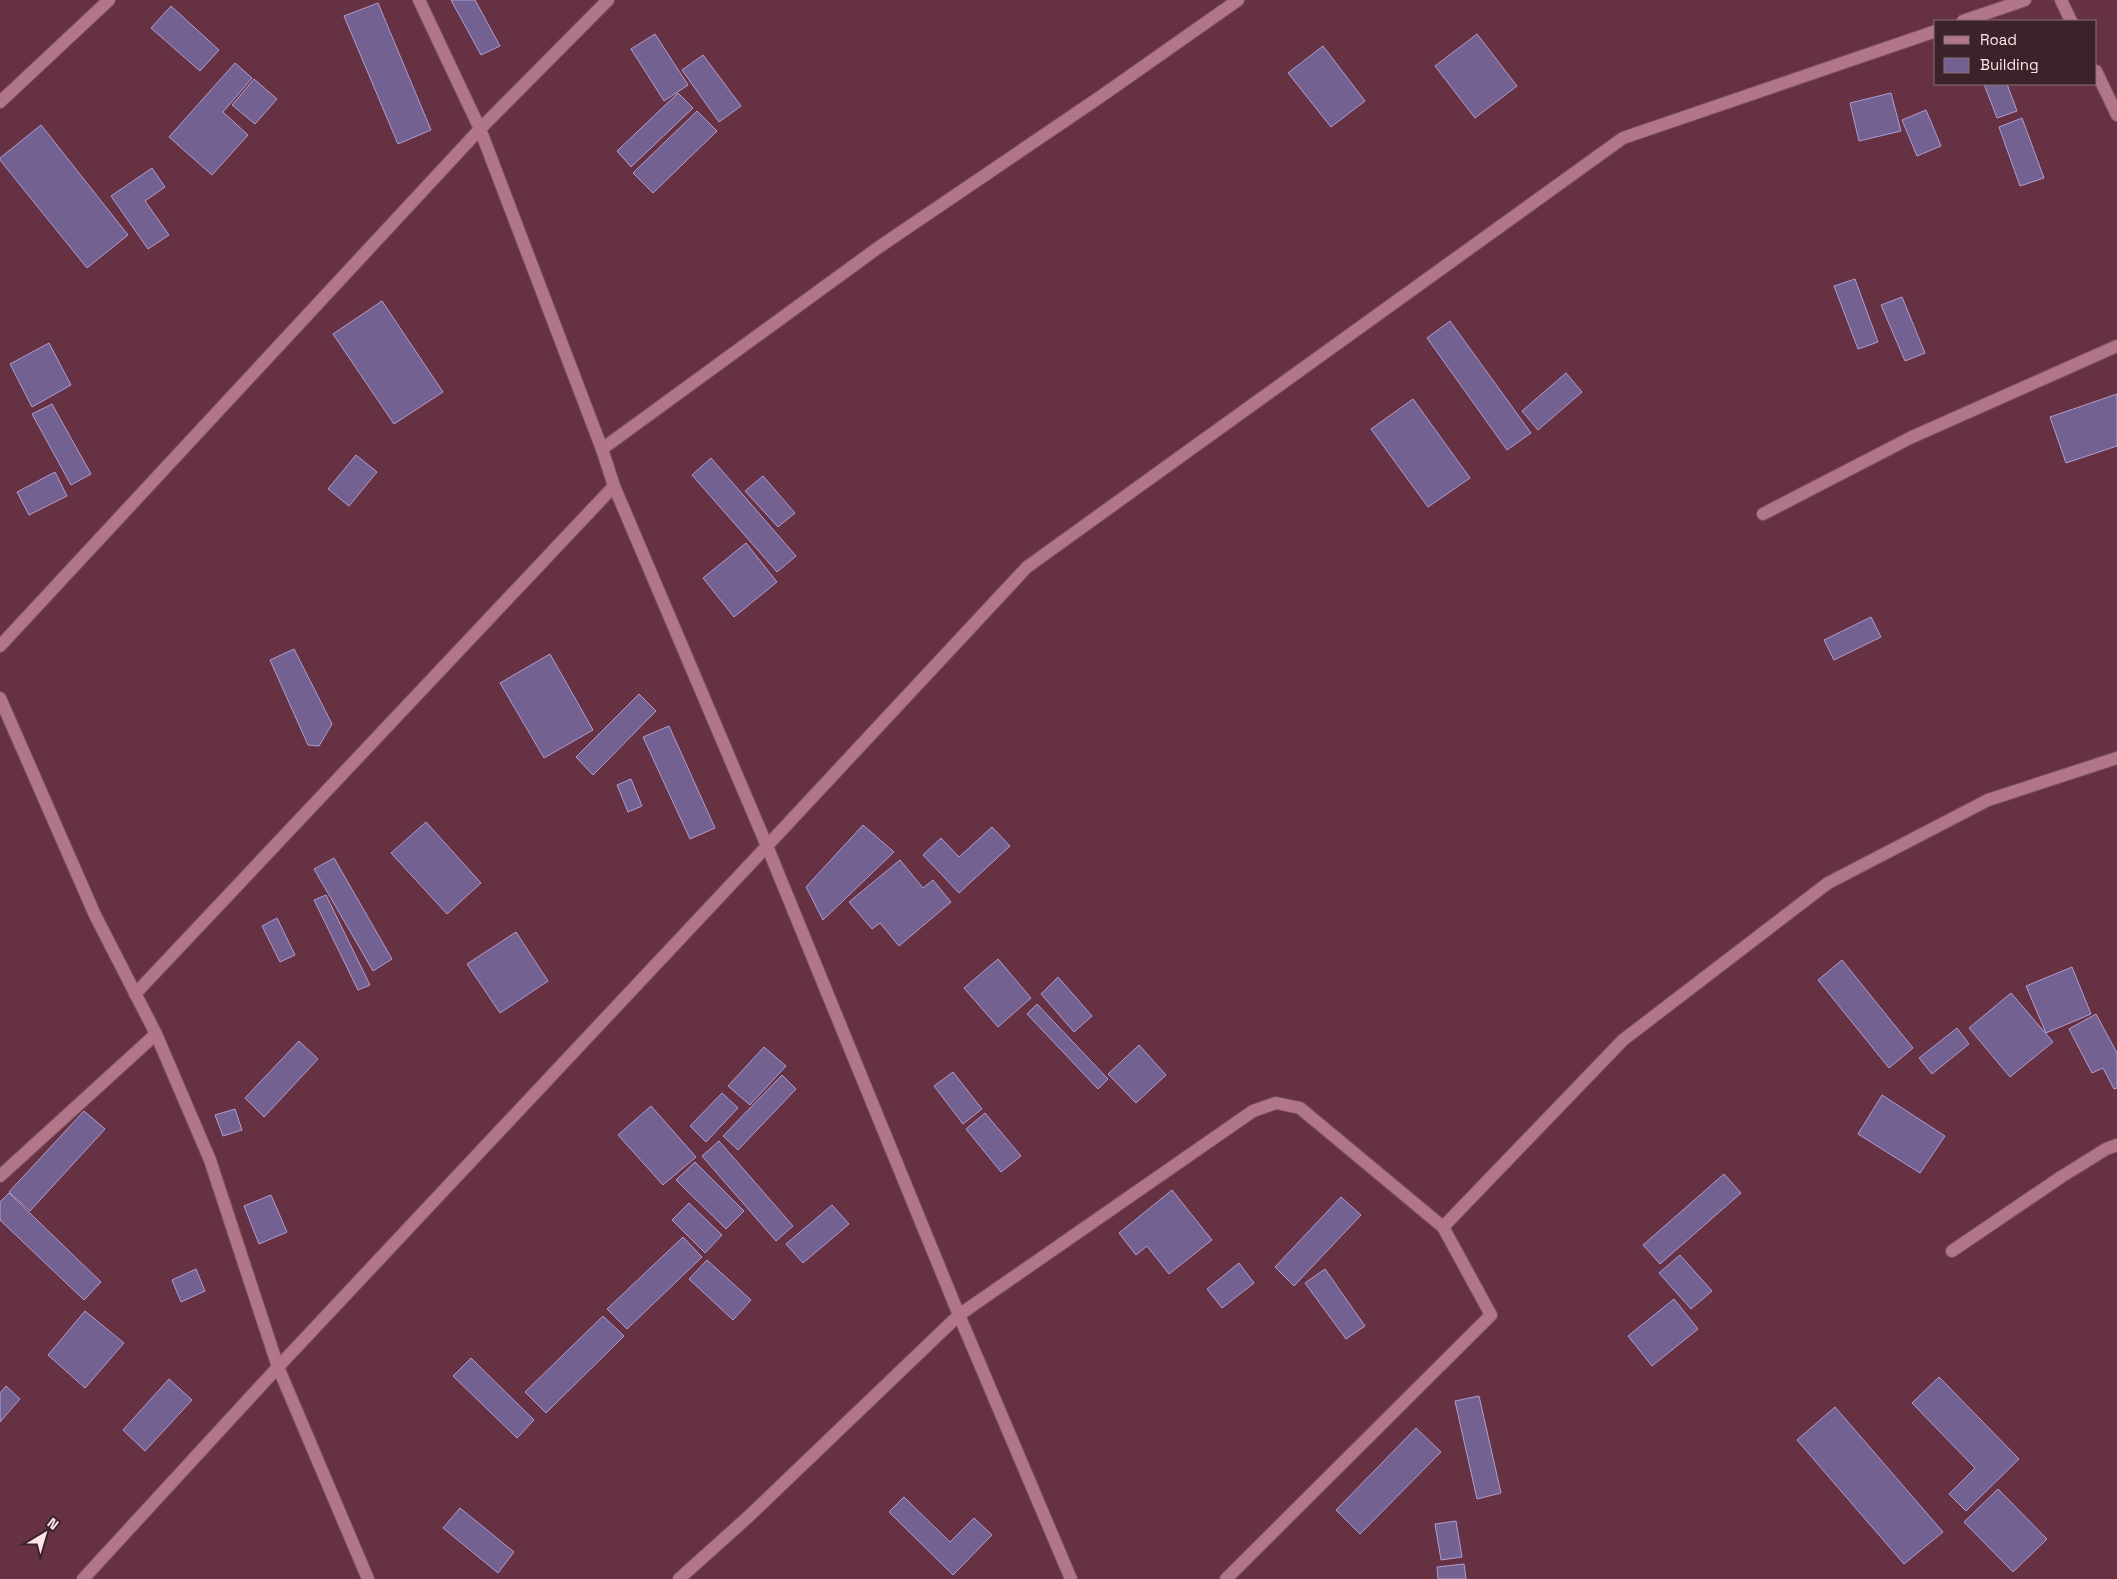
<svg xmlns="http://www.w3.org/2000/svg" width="2117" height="1579" font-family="'Space Grotesk',sans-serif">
  <rect width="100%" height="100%" fill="#663243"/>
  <g fill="#736191" stroke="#b09dd1">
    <polygon points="451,0 475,0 500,46 481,55"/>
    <polygon points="378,3 431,130 398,144 344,16"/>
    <polygon points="171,6 219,50 200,71 151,28"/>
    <polygon points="655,34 688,85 664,101 631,49"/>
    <polygon points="1477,34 1517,86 1475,118 1435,66"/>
    <polygon points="1323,46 1365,101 1331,127 1288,73"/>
    <polygon points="703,55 741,106 719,122 682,70"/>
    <polygon points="235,63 252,78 223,112 248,135 212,175 169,137"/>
    <polygon points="254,79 277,99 255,124 232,105"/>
    <polygon points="1984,84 2007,84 2017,111 1997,118"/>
    <polygon points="678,93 693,108 631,167 617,151"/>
    <polygon points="1891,93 1901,131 1859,141 1850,103"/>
    <polygon points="1926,110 1941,146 1917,156 1902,120"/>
    <polygon points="697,111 717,131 653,193 633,173"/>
    <polygon points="2022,118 2044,178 2020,186 1999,127"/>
    <polygon points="41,125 128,235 87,268 0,160 0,158"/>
    <polygon points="152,168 165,187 145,201 169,235 148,249 111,196"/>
    <polygon points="1855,279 1878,342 1858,349 1834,286"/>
    <polygon points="1902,297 1925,353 1905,361 1881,305"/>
    <polygon points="382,301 443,392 394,424 333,334"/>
    <polygon points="1450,321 1531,433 1507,450 1427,338"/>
    <polygon points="49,343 71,385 32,407 10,364"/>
    <polygon points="1566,373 1582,392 1538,430 1522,411"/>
    <polygon points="2117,394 2117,446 2066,463 2050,417"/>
    <polygon points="1413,399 1470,478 1428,507 1371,429"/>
    <polygon points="52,404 91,474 71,485 32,414"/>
    <polygon points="356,455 377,472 349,506 328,489"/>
    <polygon points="711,458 796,556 777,572 692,475"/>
    <polygon points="55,472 67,496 29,515 17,492"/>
    <polygon points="763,476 795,513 778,527 745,491"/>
    <polygon points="746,543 777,582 734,617 703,578"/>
    <polygon points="1871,617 1881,637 1834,660 1824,640"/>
    <polygon points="294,649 332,724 319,746 308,745 270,660"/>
    <polygon points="550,654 593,730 544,758 500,683"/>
    <polygon points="639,694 656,711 593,775 576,757"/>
    <polygon points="669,726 715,828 690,839 643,737"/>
    <polygon points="631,779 642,806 628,812 617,785"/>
    <polygon points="426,822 481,883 447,914 391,853"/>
    <polygon points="863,825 894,852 823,920 806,887"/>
    <polygon points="992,827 1010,846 959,893 923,855 941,838 959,857"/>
    <polygon points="334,858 392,959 373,971 314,869"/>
    <polygon points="900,860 923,888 933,880 951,902 899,946 880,923 872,929 849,902"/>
    <polygon points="326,895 370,985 358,990 314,900"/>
    <polygon points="277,918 295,955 280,962 262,926"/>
    <polygon points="516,932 548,981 500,1013 467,964"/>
    <polygon points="998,959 1031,998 998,1027 964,988"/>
    <polygon points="1842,960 1913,1048 1889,1068 1818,980"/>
    <polygon points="2072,967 2091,1014 2046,1033 2026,986"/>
    <polygon points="1058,977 1092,1016 1074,1032 1041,994"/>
    <polygon points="2011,993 2053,1042 2010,1077 1969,1028"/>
    <polygon points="1037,1004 1108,1079 1098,1089 1027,1014"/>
    <polygon points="2096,1014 2117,1053 2117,1088 2114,1089 2103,1068 2092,1073 2069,1029"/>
    <polygon points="1957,1028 1969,1044 1932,1074 1919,1058"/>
    <polygon points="299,1041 318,1059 264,1117 245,1098"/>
    <polygon points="1139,1045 1166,1075 1136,1103 1108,1074"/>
    <polygon points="764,1047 786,1066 750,1105 728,1086"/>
    <polygon points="953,1072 982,1109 963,1124 934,1086"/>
    <polygon points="782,1075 796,1089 738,1150 723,1136"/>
    <polygon points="722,1093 738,1108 706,1142 690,1126"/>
    <polygon points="1882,1095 1945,1136 1920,1173 1858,1134"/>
    <polygon points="651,1106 696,1157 663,1185 618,1135"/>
    <polygon points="235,1109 242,1130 223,1136 215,1115"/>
    <polygon points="84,1111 105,1129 30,1211 9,1192"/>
    <polygon points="985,1113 1021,1156 1001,1172 966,1129"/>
    <polygon points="719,1141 793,1226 776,1241 702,1156"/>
    <polygon points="695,1162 744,1211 726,1229 676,1180"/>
    <polygon points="1724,1174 1741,1193 1660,1264 1643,1245"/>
    <polygon points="1172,1190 1212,1240 1169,1274 1147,1246 1136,1255 1119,1233"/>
    <polygon points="9,1193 101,1282 84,1300 0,1220 0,1202"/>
    <polygon points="271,1195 287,1232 259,1244 244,1206"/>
    <polygon points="1341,1197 1361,1215 1294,1286 1275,1267"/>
    <polygon points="689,1203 722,1235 705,1253 672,1220"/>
    <polygon points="832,1205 849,1224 803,1263 786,1244"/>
    <polygon points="683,1237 702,1257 627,1329 607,1309"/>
    <polygon points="1680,1255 1712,1291 1691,1309 1659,1273"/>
    <polygon points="707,1260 751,1300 733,1320 689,1279"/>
    <polygon points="1239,1263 1254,1283 1222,1308 1207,1289"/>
    <polygon points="196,1269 205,1291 181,1302 172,1280"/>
    <polygon points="1325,1269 1365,1326 1346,1339 1305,1283"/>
    <polygon points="1674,1299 1698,1329 1652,1366 1628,1336"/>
    <polygon points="85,1311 124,1343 85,1388 48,1355"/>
    <polygon points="603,1316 624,1336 546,1413 525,1392"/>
    <polygon points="471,1358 534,1420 517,1438 453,1376"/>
    <polygon points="1939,1377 2019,1459 1966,1511 1949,1494 1975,1468 1912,1403"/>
    <polygon points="169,1379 192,1400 145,1451 123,1430"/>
    <polygon points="6,1386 20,1399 0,1422 0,1393"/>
    <polygon points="1479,1396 1501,1493 1477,1499 1455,1401"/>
    <polygon points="1835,1407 1943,1532 1904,1564 1797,1440"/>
    <polygon points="1416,1428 1441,1452 1360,1534 1336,1510"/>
    <polygon points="1998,1489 2047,1539 2013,1572 1964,1522"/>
    <polygon points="904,1497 950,1542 974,1518 992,1535 953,1575 889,1512"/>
    <polygon points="460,1508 514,1552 498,1573 443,1528"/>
    <polygon points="1456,1521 1462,1557 1441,1560 1435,1524"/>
    <polygon points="1464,1564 1466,1579 1438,1579 1437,1567"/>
  </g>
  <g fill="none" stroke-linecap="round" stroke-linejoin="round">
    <g stroke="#7c515f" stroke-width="14">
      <g id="street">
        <polyline points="419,0 480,129 602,449 614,486 767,846 959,1315 1071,1579"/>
        <polyline points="2061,0 2071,21"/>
        <polyline points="1963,21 2025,0"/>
        <polyline points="2096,71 2117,115"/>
        <polyline points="0,102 109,0"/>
        <polyline points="602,449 879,247 1100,97 1238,0"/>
        <polyline points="1763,514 1912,437 2117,346"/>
        <polyline points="0,646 480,129 608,0"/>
        <polyline points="0,698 95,915 156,1034 210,1160 278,1367 368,1579"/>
        <polyline points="135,994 614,486"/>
        <polyline points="0,1176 156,1034"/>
        <polyline points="1443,1227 1623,1040 1828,883 1988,800 2117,758"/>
        <polyline points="1952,1251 2061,1177 2106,1149 2117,1145"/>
        <polyline points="83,1579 278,1367 767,846 1027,567 1623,138 1936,31"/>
        <polyline points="679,1579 748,1517 959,1315 1253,1111 1276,1103 1300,1108 1443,1227 1491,1315 1226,1579"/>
      </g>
    </g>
    <use href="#street" stroke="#b17687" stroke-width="12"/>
  </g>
  <rect x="1934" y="20" width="162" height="65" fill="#3c232a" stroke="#8a7077"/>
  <rect x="1944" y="36" width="25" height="8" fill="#b17687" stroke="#8a7077"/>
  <text x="1980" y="45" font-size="15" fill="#ffe4ea">Road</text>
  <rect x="1944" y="58" width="25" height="15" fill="#736191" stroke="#8a7077"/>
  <text x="1980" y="70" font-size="15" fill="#ffe4ea">Building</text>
  <g transform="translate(45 1534) rotate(38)" stroke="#3c232a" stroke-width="4" paint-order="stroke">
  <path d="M0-4L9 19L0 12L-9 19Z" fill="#ffe4ea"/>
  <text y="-8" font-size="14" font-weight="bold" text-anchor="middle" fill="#ffe4ea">N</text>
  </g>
</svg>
